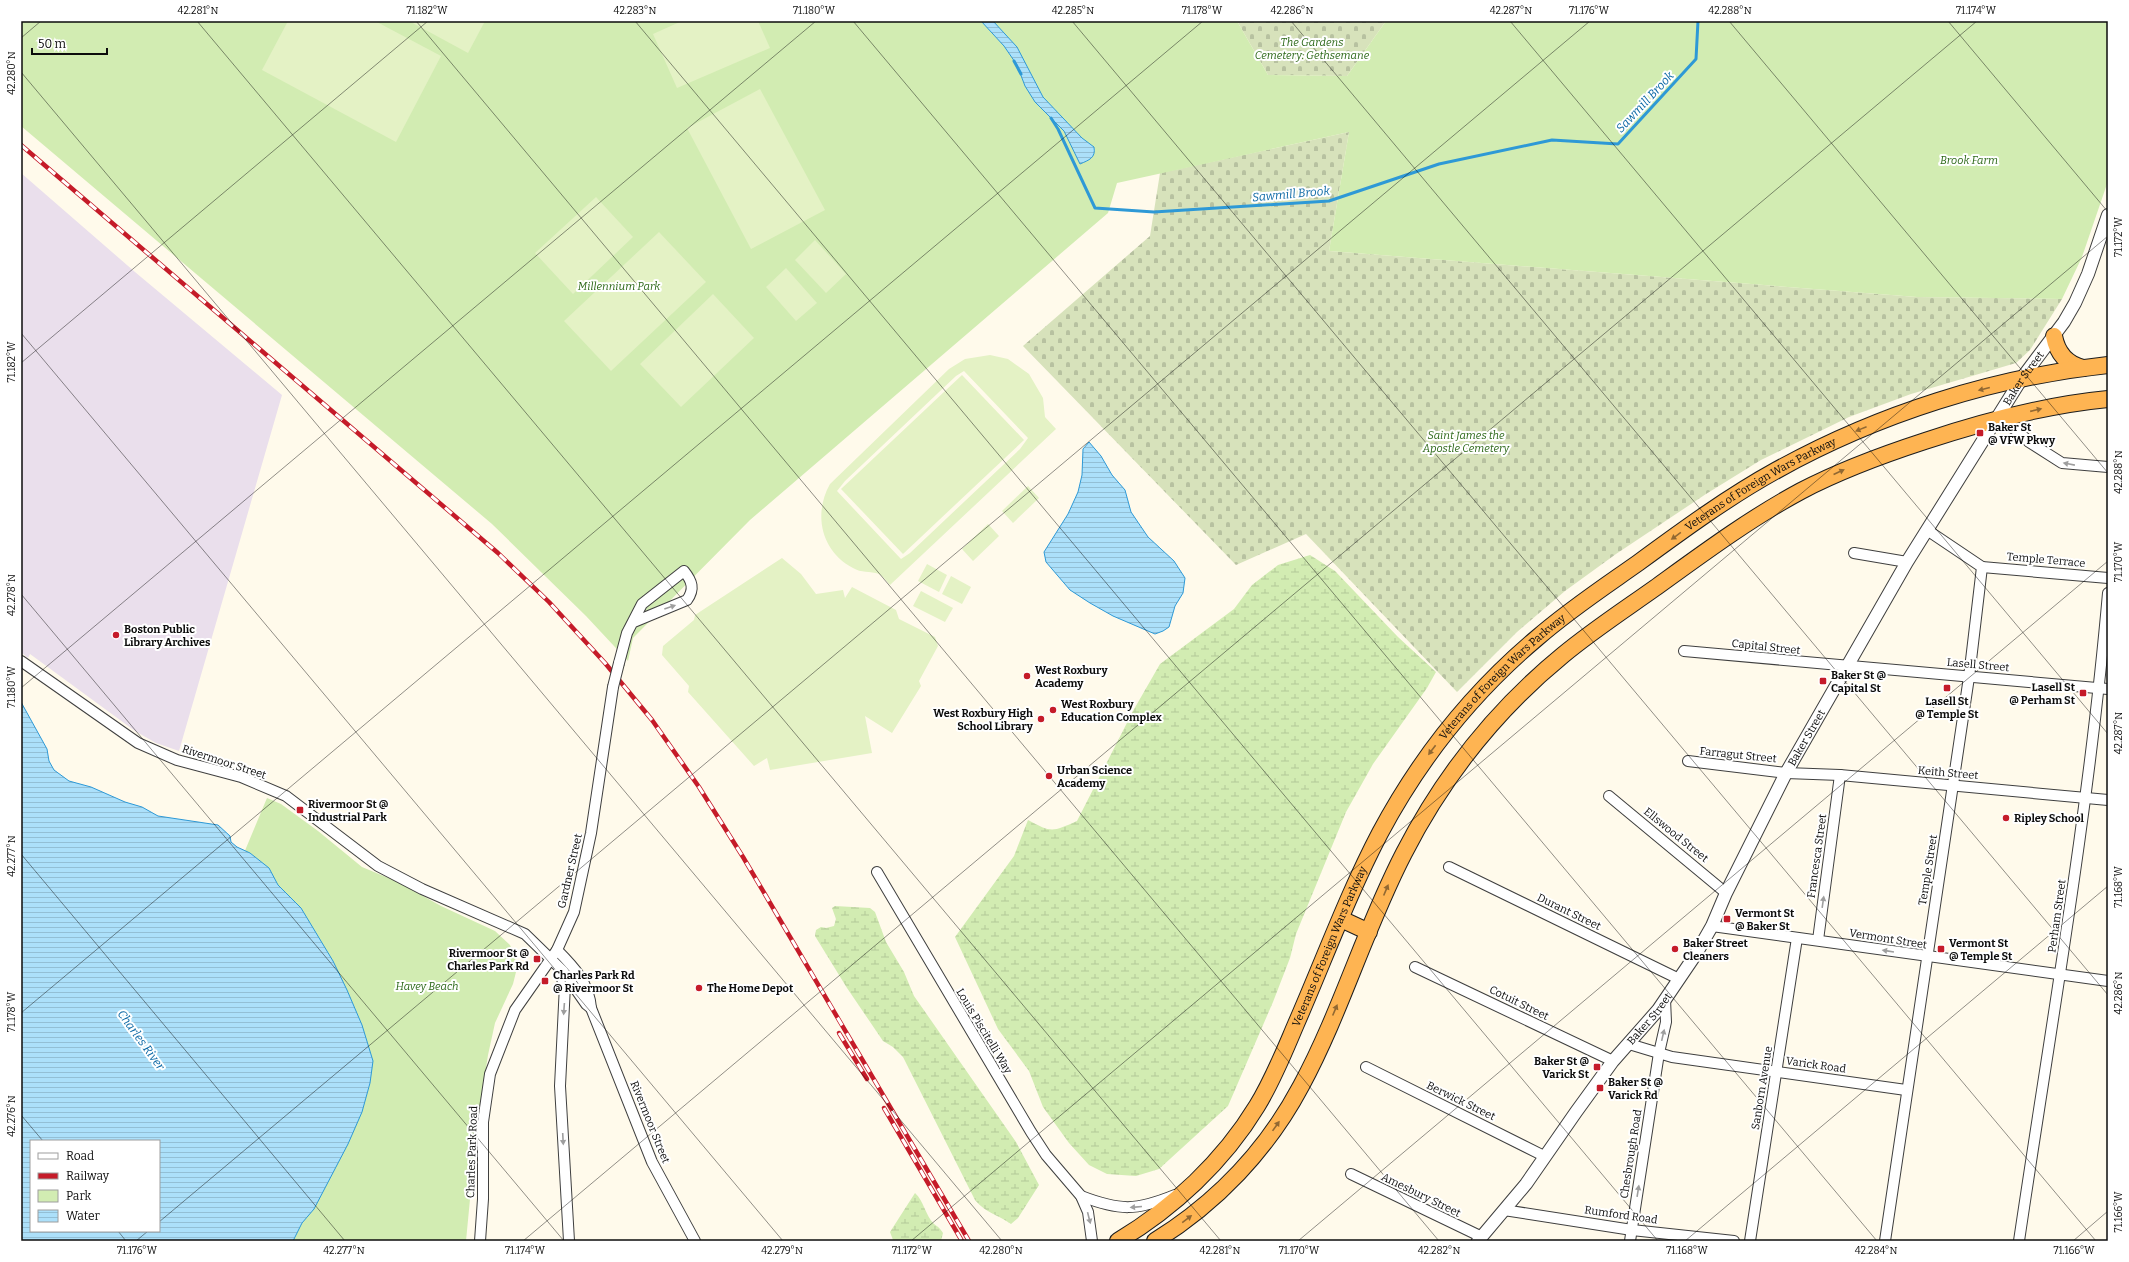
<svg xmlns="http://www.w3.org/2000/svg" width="2129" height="1262" font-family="Bitter,serif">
  <defs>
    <pattern id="wetland-marsh" width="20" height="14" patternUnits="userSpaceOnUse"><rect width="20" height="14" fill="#d2ecb2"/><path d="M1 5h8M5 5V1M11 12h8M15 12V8" fill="none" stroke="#b3c998"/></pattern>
    <pattern id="cemetery-stones" width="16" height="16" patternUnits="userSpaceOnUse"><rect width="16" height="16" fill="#d7e2bb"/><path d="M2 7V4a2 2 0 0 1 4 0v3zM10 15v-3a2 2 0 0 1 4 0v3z" fill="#b7c1a0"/></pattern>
    <pattern id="water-rules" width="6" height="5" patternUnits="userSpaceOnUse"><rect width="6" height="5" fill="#ace0fa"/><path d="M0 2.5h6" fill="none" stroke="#93bfd5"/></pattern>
  </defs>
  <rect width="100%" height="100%" fill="#fffaeb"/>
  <polygon fill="#eadfec" points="21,173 135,272 282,395 179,751 156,743 135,731 30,654 28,658 21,652"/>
  <g fill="url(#wetland-marsh)">
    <path d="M1310 555 1335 571 1398 637 1436 672 1427 688 1373 764 1346 812 1296 934 1290 958 1273 1002 1228 1106 1159 1169 1136 1176 1107 1174 1089 1165 1069 1143 1043 1107 1029 1071 998 1029 955 937 1014 856 1028 820C1052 833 1052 832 1077 821L1133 711 1160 664 1234 609 1252 585 1278 565Z"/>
    <path d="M835 906 870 908 875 912 886 942 904 972 914 996 1016 1142 1039 1185 1018 1218 1011 1224C997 1214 987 1214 975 1200L903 1057 893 1047 883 1041 847 988 815 936 816 930 821 927 826 928 834 926 836 919 832 908Z"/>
    <path d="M915 1193C924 1201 925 1215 934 1224 938 1227 940 1228 943 1233L941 1241 893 1240 890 1232Z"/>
  </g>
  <g fill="url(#cemetery-stones)">
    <polygon points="1237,21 1386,21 1347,76 1268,75"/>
    <polygon points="1349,132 1329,251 1917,297 2062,299 2030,350 2016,363 1911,394 1849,417 1761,460 1706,494 1616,554 1565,591 1517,632 1457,692 1306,534 1236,565 1023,346 1150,236 1160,173"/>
  </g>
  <g fill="#d2ecb2">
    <polygon points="21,21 1237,21 1268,75 1347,76 1386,21 2108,21 2108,181 2082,257 2062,299 1917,297 1329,251 1349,132 1117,183 1108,213 750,520 633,638 628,661 586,616 492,524 21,126"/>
    <polygon points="267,798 281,804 318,831 362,867 398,882 441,906 495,931 510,945 515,956 516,972 513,984 495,1023 488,1055 477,1126 466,1241 290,1241 310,1211 364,1104 370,1084 371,1069 244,853"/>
  </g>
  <g fill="#e4f2c5" fill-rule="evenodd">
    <polygon points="288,21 375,21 441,56 396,142 262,70"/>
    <polygon points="409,21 485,21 468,53"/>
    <polygon points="682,21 758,21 770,48 677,88 653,34"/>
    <polygon points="760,89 825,210 751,249 687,128"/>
    <polygon points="596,197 633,237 573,294 535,253"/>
    <polygon points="659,232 706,282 611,371 564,321"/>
    <polygon points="815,240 846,274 826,293 795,260"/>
    <polygon points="786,268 817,303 796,321 766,287"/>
    <polygon points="713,294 754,338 681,407 640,364"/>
    <path d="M990 355 1008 359 1029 374 1043 398 1045 417 1056 429 890 585C887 582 883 576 879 574 870 571 861 573 853 568 821 551 813 514 830 484L949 369 965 359ZM964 371 1028 438 1020 449 910 553 901 559 837 491 845 481 956 376Z"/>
    <polygon points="962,375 1024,440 903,554 841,489"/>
    <polygon points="1028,486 1039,498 1013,523 1002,511"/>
    <polygon points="988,524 999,536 973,561 962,549"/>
    <polygon points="782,558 801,574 816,594 843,590 845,598 852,587 896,610 899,619 935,637 938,646 919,681 921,686 892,733 865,716 872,753 770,770 767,758 754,766 688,692 689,686 662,655 663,646 694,620 695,615"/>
    <polygon points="927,564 947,575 939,592 918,581"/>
    <polygon points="951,576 971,587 962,604 942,594"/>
    <polygon points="921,591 953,608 945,622 913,606"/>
  </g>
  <g fill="url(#water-rules)" stroke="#2e99d6" fill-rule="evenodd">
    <path d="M981 21H993L1017 47 1043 97 1082 138 1094 147C1096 158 1089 160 1080 164L1064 131 1035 102 1025 86 1017 65 1004 46Z"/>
    <polygon points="1089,442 1101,456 1112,475 1125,490 1131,512 1148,537 1174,561 1185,578 1183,593 1175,606 1169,627 1163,631 1155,634 1113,616 1090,603 1070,590 1046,562 1044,552 1068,514 1078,492 1082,475 1083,449"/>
    <path d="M21 702 47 749 49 761 54 770 69 781 91 787 125 802 142 807 158 816 218 825 230 836 231 842 237 847 250 853 269 868 278 885 301 908 333 961 347 990 362 1025 373 1061 370 1083 362 1112 348 1144 314 1209 302 1223 293 1241H21ZM31 1141H159V1231H31Z"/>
  </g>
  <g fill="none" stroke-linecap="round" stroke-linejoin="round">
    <g stroke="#2e99d6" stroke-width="3">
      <polyline points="1014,61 1021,74"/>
      <polyline points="1051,118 1058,129 1095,208 1154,212 1329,201 1439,164 1552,140 1618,144 1696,59 1698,21"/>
    </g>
    <g stroke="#3f3f3f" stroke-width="12">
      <g id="minor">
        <polyline points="1998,419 2019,432 2029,442 2062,463 2108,467"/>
        <polyline points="1854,553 1907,562"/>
        <polyline points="1982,567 2108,578"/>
        <polyline points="1684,651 2108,689"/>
        <polyline points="21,661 138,743 177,760 241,777 286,796 378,866 422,889 525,934 563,971 586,1004 591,1008"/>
        <path d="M619 663 627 633 642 604 684 571C692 581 695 589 687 600L634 622"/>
        <polyline points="1688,761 1786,773 1840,775 2108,800"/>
        <polyline points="1609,796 1726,893"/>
        <polyline points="1449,867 1679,979"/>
        <polyline points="877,872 1031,1132 1046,1155 1081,1196 1088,1212 1092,1241"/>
        <polyline points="1712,926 2108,981"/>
        <polyline points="1818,940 1840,775"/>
        <path d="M557 950C574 967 589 983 591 1008L652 1162 695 1241"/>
        <polyline points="1415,967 1613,1061"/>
        <polyline points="559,973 565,985 560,1086 569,1241"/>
        <polyline points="1629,1044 1672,1057 1906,1090"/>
        <polyline points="1366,1067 1544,1156"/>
        <polyline points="1351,1174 1482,1237"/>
        <path d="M1081 1196C1120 1211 1136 1211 1175 1195"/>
        <polyline points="1504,1210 1632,1230 1734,1241"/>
        <polyline points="480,1241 483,1199 483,1122 490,1074 515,1010 557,950 574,912 591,833 613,687"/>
        <polyline points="1630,1241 1659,1053 1666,1022 1665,999"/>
        <polyline points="1750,1241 1797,938"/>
        <polyline points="1885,1241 1969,677 1982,567 1927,530"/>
        <path d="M2019 1241C2051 1025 2089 811 2108 593"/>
      </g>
    </g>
    <g stroke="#3f3f3f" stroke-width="14">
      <g id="tertiary">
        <path id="s1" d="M1478 1241 1526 1184 1576 1112 1613 1061 1658 1010 1696 954 1712 926 1726 893 1786 773 1907 562 2022 378 2064 322 2075 303 2088 274 2108 215"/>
      </g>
    </g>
    <g stroke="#1d1d1d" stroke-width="18">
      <g id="trunk">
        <path d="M2054 336C2057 352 2066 364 2083 368"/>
        <polyline points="1341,919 1369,932"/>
        <path id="s2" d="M1118 1241C1173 1208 1223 1162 1257 1106 1273 1080 1284 1052 1296 1024 1324 960 1348 894 1380 833 1420 758 1473 692 1537 638 1569 610 1604 587 1638 563 1683 530 1728 497 1777 470 1878 414 1994 377 2108 365"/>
        <path d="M1155 1241C1216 1203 1267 1150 1301 1086 1341 1012 1365 928 1404 853 1443 777 1497 709 1563 655 1592 631 1624 610 1655 588 1702 554 1749 519 1801 491 1841 470 1882 455 1925 441 1985 421 2045 405 2108 399"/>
      </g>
    </g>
    <use href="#minor" stroke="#fff" stroke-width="10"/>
    <use href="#tertiary" stroke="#fff" stroke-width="12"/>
    <use href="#trunk" stroke="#feb452" stroke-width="16"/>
    <g stroke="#c51b29" stroke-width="4.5">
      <g id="rail">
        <polyline points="21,145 498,553 549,602 605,663 652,720 699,787 743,857 969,1241"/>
        <polyline points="839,1033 867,1079"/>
        <polyline points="884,1108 962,1241"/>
      </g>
    </g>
    <use href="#rail" stroke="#fff" stroke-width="3" stroke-dasharray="9" stroke-linecap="butt"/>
    <g stroke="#3f3f3f" stroke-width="12" stroke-linecap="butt">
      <polyline id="minor-bridge" points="613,687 619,663"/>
    </g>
    <use href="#minor-bridge" stroke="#fff" stroke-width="10"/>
  </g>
  <defs><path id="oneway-solid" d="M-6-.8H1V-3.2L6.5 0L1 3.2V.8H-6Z"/></defs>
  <g fill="#916832">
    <use href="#oneway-solid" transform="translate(1984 389) rotate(166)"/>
    <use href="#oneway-solid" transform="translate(2036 410) rotate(-13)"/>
    <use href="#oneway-solid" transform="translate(1861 429) rotate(158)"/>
    <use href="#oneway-solid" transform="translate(1839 472) rotate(-25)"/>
    <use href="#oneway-solid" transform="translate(1676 536) rotate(144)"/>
    <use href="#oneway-solid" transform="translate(1432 750) rotate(127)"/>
    <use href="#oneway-solid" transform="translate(1386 890) rotate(-67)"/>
    <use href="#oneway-solid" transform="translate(1335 1010) rotate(-67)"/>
    <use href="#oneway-solid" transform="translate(1276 1126) rotate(-55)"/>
    <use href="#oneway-solid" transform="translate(1187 1219) rotate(-37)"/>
  </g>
  <g fill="#9e9e9e">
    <use href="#oneway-solid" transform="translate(2069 464) rotate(-169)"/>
    <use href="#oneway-solid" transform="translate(670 607) rotate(-19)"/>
    <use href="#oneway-solid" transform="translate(1823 902) rotate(-82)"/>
    <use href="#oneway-solid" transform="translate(1888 951) rotate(-171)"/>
    <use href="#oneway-solid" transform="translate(564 1009) rotate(94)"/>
    <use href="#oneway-solid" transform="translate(1663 1035) rotate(-77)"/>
    <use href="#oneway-solid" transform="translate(563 1139) rotate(87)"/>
    <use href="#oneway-solid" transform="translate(1638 1191) rotate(-81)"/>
    <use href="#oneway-solid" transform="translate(1136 1207) rotate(175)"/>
    <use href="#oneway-solid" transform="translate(1089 1218) rotate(76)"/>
  </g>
  <path fill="none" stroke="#0c0c0c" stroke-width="1" stroke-opacity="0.45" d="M197 21 1221 1241M416 21 1439 1241M635 21 1658 1241M853 21 1877 1241M1072 21 2096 1241M1291 21 2108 995M1510 21 2108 734M1729 21 2108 473M1948 21 2108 212M21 38 41 21M21 72 1002 1241M21 333 783 1241M21 363 428 21M21 594 564 1241M21 688 816 21M21 854 345 1241M21 1013 1203 21M21 1115 43 1141M159 1222 1590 21M118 1231 126 1241M136 1241 148 1231M523 1241 1977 21M911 1241 2108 236M1298 1241 2108 561M1685 1241 2108 886M2073 1241 2108 1211"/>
  <g fill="#c51b29" stroke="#fff" stroke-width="1.5">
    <rect x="1976" y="429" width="8" height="8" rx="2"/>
    <circle cx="116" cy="635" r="4"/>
    <circle cx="1027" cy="676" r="4"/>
    <rect x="1819" y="677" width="8" height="8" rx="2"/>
    <rect x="1943" y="684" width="8" height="8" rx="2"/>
    <rect x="2079" y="689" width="8" height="8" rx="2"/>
    <circle cx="1053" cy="710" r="4"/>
    <circle cx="1041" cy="719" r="4"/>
    <circle cx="1049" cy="776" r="4"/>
    <rect x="296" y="806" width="8" height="8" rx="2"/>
    <circle cx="2006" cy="818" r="4"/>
    <rect x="1723" y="915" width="8" height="8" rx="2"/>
    <circle cx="1675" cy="949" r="4"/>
    <rect x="1937" y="945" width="8" height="8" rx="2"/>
    <rect x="533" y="955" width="8" height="8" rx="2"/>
    <rect x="541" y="977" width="8" height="8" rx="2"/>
    <circle cx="699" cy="988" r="4"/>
    <rect x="1593" y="1063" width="8" height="8" rx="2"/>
    <rect x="1596" y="1084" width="8" height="8" rx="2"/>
  </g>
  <g text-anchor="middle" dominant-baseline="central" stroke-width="4" stroke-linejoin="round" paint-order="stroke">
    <g font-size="11" font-style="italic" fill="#2c6818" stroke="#fff">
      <text x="1312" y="42">The Gardens<tspan x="1312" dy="13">Cemetery: Gethsemane</tspan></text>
      <text x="1969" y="160">Brook Farm</text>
      <text x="619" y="286">Millennium Park</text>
      <text x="1466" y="435">Saint James the<tspan x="1466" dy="13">Apostle Cemetery</tspan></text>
      <text x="427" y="986">Havey Beach</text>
    </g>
    <g font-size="11" fill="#0c0c0c" stroke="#fff">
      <text stroke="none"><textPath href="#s1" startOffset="1024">Baker Street</textPath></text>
      <text stroke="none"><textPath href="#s2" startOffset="1019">Veterans of Foreign Wars Parkway</textPath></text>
      <text transform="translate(2046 560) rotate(5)">Temple Terrace</text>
      <text transform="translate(1766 647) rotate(6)">Capital Street</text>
      <text transform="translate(1978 665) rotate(5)">Lasell Street</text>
      <text stroke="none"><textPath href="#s2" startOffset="695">Veterans of Foreign Wars Parkway</textPath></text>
      <text stroke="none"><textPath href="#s1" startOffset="604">Baker Street</textPath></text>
      <text transform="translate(1738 755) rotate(6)">Farragut Street</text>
      <text transform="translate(224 762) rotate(18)">Rivermoor Street</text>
      <text transform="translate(1948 773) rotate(5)">Keith Street</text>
      <text transform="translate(1676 835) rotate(39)">Ellswood Street</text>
      <text transform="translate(1817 856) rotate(-82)">Francesca Street</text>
      <text transform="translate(1928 870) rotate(-81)">Temple Street</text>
      <text transform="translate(570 871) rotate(-77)">Gardner Street</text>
      <text transform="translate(1569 912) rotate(26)">Durant Street</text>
      <text transform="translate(2057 916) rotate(-82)">Perham Street</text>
      <text transform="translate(1888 939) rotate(9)">Vermont Street</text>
      <text stroke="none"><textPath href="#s2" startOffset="371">Veterans of Foreign Wars Parkway</textPath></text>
      <text transform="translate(1519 1003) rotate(26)">Cotuit Street</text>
      <text stroke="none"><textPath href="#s1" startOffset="281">Baker Street</textPath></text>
      <text transform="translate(984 1031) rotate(59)">Louis Piscitelli Way</text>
      <text transform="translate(1816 1065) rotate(8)">Varick Road</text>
      <text transform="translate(1762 1088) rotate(-81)">Sanborn Avenue</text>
      <text transform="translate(1461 1101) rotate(26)">Berwick Street</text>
      <text transform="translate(650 1122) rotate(68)">Rivermoor Street</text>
      <text transform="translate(472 1152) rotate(-88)">Charles Park Road</text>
      <text transform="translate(1631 1154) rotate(-81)">Chesbrough Road</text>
      <text transform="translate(1421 1195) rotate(26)">Amesbury Street</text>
      <text transform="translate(1621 1215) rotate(8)">Rumford Road</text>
    </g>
    <g font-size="11" font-weight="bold" fill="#0c0c0c" stroke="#fff" text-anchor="start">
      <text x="1988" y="427">Baker St<tspan x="1988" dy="13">@ VFW Pkwy</tspan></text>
      <text x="124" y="629">Boston Public<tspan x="124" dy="13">Library Archives</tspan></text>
      <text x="1035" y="670">West Roxbury<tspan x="1035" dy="13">Academy</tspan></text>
      <text x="1831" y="675">Baker St @<tspan x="1831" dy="13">Capital St</tspan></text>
      <text x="2075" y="687" text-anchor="end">Lasell St<tspan x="2075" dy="13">@ Perham St</tspan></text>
      <text x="1947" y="701" text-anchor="middle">Lasell St<tspan x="1947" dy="13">@ Temple St</tspan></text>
      <text x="1061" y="704">West Roxbury<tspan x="1061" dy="13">Education Complex</tspan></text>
      <text x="1033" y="713" text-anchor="end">West Roxbury High<tspan x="1033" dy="13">School Library</tspan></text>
      <text x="1057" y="770">Urban Science<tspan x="1057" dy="13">Academy</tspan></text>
      <text x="308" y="804">Rivermoor St @<tspan x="308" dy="13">Industrial Park</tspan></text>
      <text x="2014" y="818">Ripley School</text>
      <text x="1735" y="913">Vermont St<tspan x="1735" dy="13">@ Baker St</tspan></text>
      <text x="1683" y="943">Baker Street<tspan x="1683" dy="13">Cleaners</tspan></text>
      <text x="1949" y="943">Vermont St<tspan x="1949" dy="13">@ Temple St</tspan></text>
      <text x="529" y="953" text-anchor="end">Rivermoor St @<tspan x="529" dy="13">Charles Park Rd</tspan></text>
      <text x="553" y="975">Charles Park Rd<tspan x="553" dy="13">@ Rivermoor St</tspan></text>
      <text x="707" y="988">The Home Depot</text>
      <text x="1589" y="1061" text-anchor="end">Baker St @<tspan x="1589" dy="13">Varick St</tspan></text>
      <text x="1608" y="1082">Baker St @<tspan x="1608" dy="13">Varick Rd</tspan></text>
    </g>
    <g font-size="12" font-style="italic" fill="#0d69a6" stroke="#fff">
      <text transform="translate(1645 102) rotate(-47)">Sawmill Brook</text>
      <text transform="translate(1291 194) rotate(-5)">Sawmill Brook</text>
      <text transform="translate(141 1040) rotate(54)">Charles River</text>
    </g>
  </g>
  <rect width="2129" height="1262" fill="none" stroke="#ffffff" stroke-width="44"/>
  <rect x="30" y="1140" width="130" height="92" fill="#ffffff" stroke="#9e9e9e"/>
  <rect x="38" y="1153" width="20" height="6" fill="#ffffff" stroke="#9e9e9e"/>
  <text x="66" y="1160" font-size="12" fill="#0c0c0c">Road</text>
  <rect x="38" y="1173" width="20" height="6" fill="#c51b29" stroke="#9e9e9e"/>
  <text x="66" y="1180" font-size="12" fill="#0c0c0c">Railway</text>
  <rect x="38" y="1190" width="20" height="12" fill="#d2ecb2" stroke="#9e9e9e"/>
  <text x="66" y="1200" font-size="12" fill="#0c0c0c">Park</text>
  <rect x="38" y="1210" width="20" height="12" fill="url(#water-rules)" stroke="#9e9e9e"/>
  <text x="66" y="1220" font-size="12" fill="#0c0c0c">Water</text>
  <path d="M32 48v6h75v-6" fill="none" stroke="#0c0c0c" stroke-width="2"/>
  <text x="38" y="48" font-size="12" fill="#0c0c0c" stroke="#ffffff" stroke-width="3" paint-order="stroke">50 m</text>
  <rect x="22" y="22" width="2085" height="1218" fill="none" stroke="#0c0c0c" stroke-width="1.5"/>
  <g font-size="10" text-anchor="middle" fill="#0c0c0c">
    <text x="198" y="14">42.281°N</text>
    <text x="427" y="14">71.182°W</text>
    <text x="635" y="14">42.283°N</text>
    <text x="814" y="14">71.180°W</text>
    <text x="1073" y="14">42.285°N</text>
    <text x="1202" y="14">71.178°W</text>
    <text x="1292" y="14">42.286°N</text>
    <text x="1511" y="14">42.287°N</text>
    <text x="1589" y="14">71.176°W</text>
    <text x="1730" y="14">42.288°N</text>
    <text x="1976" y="14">71.174°W</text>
    <text transform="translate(11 73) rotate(-90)" y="4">42.280°N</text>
    <text transform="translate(2118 237) rotate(-90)" y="4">71.172°W</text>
    <text transform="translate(11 362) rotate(-90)" y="4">71.182°W</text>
    <text transform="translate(2118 472) rotate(-90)" y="4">42.288°N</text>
    <text transform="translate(2118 562) rotate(-90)" y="4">71.170°W</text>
    <text transform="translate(11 595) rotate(-90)" y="4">42.278°N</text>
    <text transform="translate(11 687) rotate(-90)" y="4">71.180°W</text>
    <text transform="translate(2118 733) rotate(-90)" y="4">42.287°N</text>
    <text transform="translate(11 856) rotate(-90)" y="4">42.277°N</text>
    <text transform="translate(2118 887) rotate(-90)" y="4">71.168°W</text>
    <text transform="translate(2118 993) rotate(-90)" y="4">42.286°N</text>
    <text transform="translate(11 1012) rotate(-90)" y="4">71.178°W</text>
    <text transform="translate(11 1116) rotate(-90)" y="4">42.276°N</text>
    <text transform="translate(2118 1212) rotate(-90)" y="4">71.166°W</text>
    <text x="137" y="1254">71.176°W</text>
    <text x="344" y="1254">42.277°N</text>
    <text x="525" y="1254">71.174°W</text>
    <text x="782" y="1254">42.279°N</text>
    <text x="912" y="1254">71.172°W</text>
    <text x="1001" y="1254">42.280°N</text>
    <text x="1220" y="1254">42.281°N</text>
    <text x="1299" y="1254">71.170°W</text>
    <text x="1439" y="1254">42.282°N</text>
    <text x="1687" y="1254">71.168°W</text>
    <text x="1876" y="1254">42.284°N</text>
    <text x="2074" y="1254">71.166°W</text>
  </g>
</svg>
